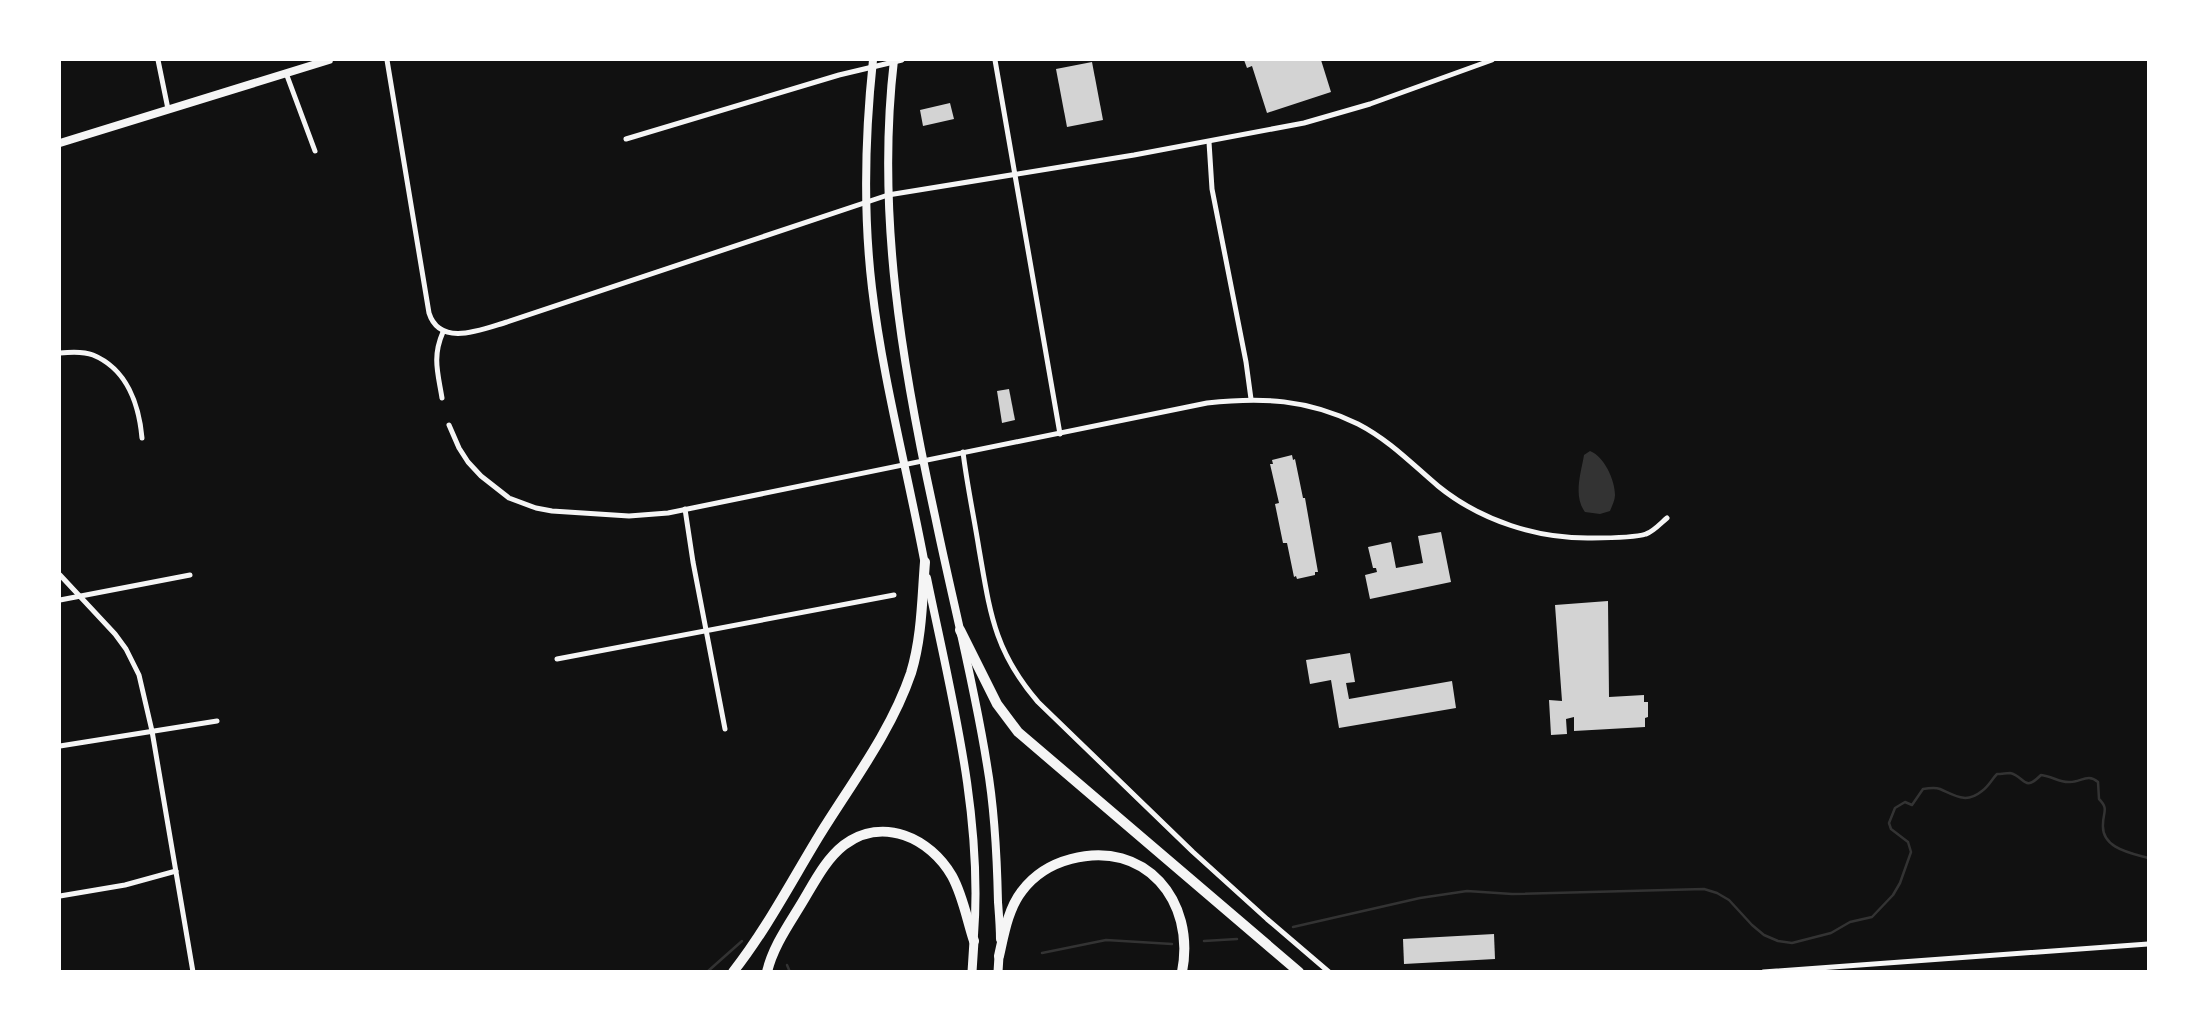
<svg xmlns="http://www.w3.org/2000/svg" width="2208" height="1031" font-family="Arial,sans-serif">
  <rect width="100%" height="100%" fill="#111"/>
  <path fill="#333" d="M1590 451C1604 456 1615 480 1615 495 1615 500 1612 506 1610 511L1600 514 1585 512C1573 496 1581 473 1584 455Z"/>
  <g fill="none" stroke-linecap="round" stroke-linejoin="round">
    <g stroke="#333" stroke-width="2.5">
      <path d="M1293 927 1420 898 1467 891 1512 894 1704 889 1717 893 1729 900 1752 925 1764 935 1778 941 1792 943 1831 933 1850 922 1872 917 1893 895 1900 883 1911 852 1908 842 1891 829 1889 823 1895 808 1905 802 1912 805 1923 789C1929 788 1935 787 1940 789 1956 796 1966 804 1982 791 1989 786 1992 779 1997 774 2002 774 2006 773 2010 773 2025 776 2023 793 2041 775 2052 776 2060 783 2070 782 2081 782 2088 773 2098 782L2099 799C2109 809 2103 812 2103 824 2101 848 2130 853 2148 858"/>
      <polyline points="1204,941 1237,939"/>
      <polyline points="1042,953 1106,940 1172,944"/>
      <polyline points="787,965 790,972"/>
      <polyline points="707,972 742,941"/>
    </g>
  </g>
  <g fill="#d3d3d3">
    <polygon points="1244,60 1321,60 1331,92 1267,113 1252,66 1247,68"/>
    <polygon points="1092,62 1103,120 1067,127 1056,69"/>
    <polygon points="950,103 954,119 923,126 920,110"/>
    <polygon points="1009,389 1015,420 1002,423 997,391"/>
    <polygon points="1292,455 1293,460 1295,459 1303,498 1305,498 1318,572 1315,572 1315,575 1297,579 1296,576 1294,577 1287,543 1283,543 1275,504 1279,503 1270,464 1273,464 1272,460"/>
    <polygon points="1441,532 1451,582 1370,599 1365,575 1377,572 1376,568 1373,568 1368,547 1391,542 1396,568 1423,563 1418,536"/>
    <polygon points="1608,601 1609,697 1644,695 1644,702 1648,702 1648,717 1645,718 1645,727 1574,731 1574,717 1566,719 1567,734 1551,735 1549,700 1562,701 1555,605"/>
    <polygon points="1350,653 1355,682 1346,683 1349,699 1452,681 1456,708 1339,728 1331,680 1310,684 1306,660"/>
    <polygon points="1494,934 1495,959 1404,964 1403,939"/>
  </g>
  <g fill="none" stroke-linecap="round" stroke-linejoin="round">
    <g stroke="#f5f5f5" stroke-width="5">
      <polyline points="158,60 168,109"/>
      <path d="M387 60 429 313C440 348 483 329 507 322L888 195 1134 155 1304 123 1370 104 1492 60"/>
      <polyline points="995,60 1060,434"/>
      <polyline points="286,73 315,151"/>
      <polyline points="626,139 839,75 902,60"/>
      <polyline points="1209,142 1212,189 1246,362 1251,399"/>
      <path d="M60 353C70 352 83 351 93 355 127 369 139 405 142 438"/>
      <path d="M442 398C438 373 432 357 443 332"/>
      <path d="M449 425 459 448 468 462 481 476 509 498 536 508 552 511 629 516 668 513 1207 403C1262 397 1307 399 1358 424 1389 440 1412 464 1438 486 1481 521 1538 539 1592 538 1605 538 1634 538 1646 534 1653 532 1661 523 1667 518"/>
      <path d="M963 452C967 485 974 517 979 549 990 612 994 651 1038 702L1193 852 1267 919 1329 972"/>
      <polyline points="685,509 693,562 725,729"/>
      <polyline points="60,575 115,634 126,649 139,675 152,731 193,972"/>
      <polyline points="60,600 190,575"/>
      <polyline points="557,659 894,595"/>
      <polyline points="60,746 217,721"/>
      <polyline points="60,896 125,885 176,871"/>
      <polyline points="1763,972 2148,944"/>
    </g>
    <g stroke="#f5f5f5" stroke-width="8">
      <path d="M873 60C865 135 863 212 872 288 883 381 908 473 925 565"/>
      <path d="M894 60C876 213 902 366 935 516 952 599 974 682 987 765 995 811 997 856 998 902 999 915 1000 927 1000 939"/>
      <polyline points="60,143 329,60"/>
      <path d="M927 578C951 695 983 815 974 935"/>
    </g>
    <g stroke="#f5f5f5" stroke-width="9">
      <polyline points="972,972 974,941"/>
      <polyline points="998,972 999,956"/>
    </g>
    <g stroke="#f5f5f5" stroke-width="10">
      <polyline points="960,630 997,704 1018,732 1299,972"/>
      <path d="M999 956C1004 934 1008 909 1022 891 1034 875 1052 864 1071 859 1145 839 1196 901 1182 972"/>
      <path d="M733 972C766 930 791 882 819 836 851 784 891 732 911 673 922 637 922 599 925 562"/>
      <path d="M767 972C773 946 790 923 803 901 815 881 826 859 844 845 883 816 930 838 952 876 963 896 967 920 974 941"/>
    </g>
  </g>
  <rect width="2208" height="1031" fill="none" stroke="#ffffff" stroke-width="122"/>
</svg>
